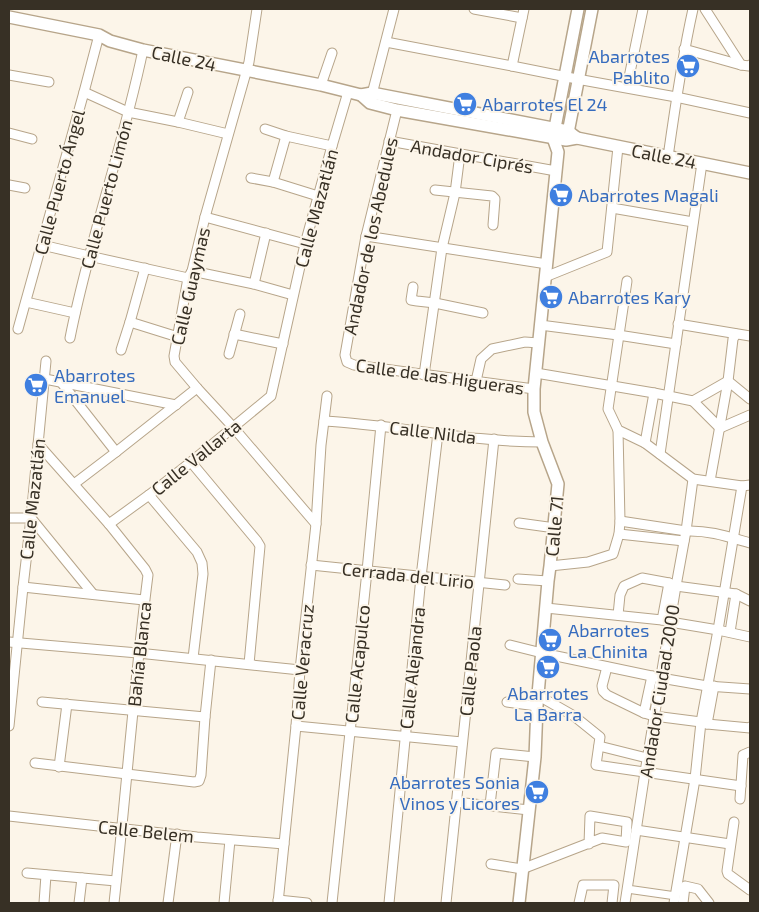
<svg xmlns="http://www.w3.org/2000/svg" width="759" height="912" font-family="'Exo 2',sans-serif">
  <rect width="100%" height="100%" fill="#fcf5e9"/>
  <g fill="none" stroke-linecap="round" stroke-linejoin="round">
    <g stroke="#b7a58a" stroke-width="9">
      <polyline id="pedestrian" points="627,889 676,896"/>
    </g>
    <g stroke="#b7a58a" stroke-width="11">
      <g id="minor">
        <polyline points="257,9 249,62 205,217 192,271 188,278 174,356 175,362 197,388 233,427 316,524"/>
        <polyline points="474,9 522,18"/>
        <polyline points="705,9 741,65"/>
        <polyline points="386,42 512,66 577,79 676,97 750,113"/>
        <polyline points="684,49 741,65 749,66 750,65"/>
        <polyline points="512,66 524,9"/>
        <polyline points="9,75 49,82"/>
        <polyline points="321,85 332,53"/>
        <polyline points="627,87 643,9"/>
        <polyline points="84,92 128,112 178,122 228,134"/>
        <polyline points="371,98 394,9"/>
        <polyline points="397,110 366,236 345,355 347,362 354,365 534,389"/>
        <polyline points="178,122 188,92"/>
        <polyline points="265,129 286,136 332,146"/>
        <polyline points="9,133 32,139"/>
        <polyline points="389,141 556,171"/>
        <path d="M668 157C675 107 682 58 693 9"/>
        <polyline points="251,178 273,182 318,196"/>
        <polyline points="273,182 286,136"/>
        <polyline points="9,185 25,188"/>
        <polyline points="435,190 492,196 495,199 493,225"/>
        <polyline points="612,208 693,222"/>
        <polyline points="205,217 305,244"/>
        <polyline points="366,236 547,264"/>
        <polyline points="42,245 89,256 188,278"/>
        <polyline points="192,271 254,284 293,295"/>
        <polyline points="545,277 607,252 618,147"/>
        <polyline points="627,281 608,409 618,430 645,443 693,479 742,486 750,485"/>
        <polyline points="254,284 266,233"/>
        <polyline points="413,287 411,300 417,301 435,303 483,313"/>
        <polyline points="26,302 75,313"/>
        <polyline points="130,322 178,337"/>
        <polyline points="678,324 750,336"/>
        <polyline points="540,325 618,335 676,344"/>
        <polyline points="18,329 84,92 99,35"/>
        <polyline points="234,334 283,344"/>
        <path d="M70 338C89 241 123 147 143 50"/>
        <polyline points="121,350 130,322 145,268"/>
        <polyline points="229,354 240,314"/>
        <polyline points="536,373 654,393 693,401 728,381 750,399"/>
        <polyline points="424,375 442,248 455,193 460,154"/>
        <polyline points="45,379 176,405"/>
        <polyline points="476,381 481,359 492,349 525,342 539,343"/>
        <polyline points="61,382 116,452"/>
        <polyline points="693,401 720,428 750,415"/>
        <path d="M324 421C397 425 469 442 542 442"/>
        <polyline points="645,443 654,393"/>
        <path d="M38 444 109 524 145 569 148 575C134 684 126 794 114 903"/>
        <polyline points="660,454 702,163"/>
        <polyline points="191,462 257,541 260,546 249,664"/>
        <polyline points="710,481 728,381 733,339 736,334"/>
        <polyline points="74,484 116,452 197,388"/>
        <polyline points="149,495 197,552 202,563 203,574 193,658"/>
        <polyline points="9,518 31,518 93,594"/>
        <path d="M620 521 686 531C709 530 729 537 750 543"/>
        <polyline points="519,523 555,528"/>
        <polyline points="109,524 149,495 191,462 271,396 305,244 332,146 348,92"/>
        <polyline points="619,534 684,541"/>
        <polyline points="311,565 505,585"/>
        <polyline points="550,566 588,562 613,554 619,534 620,521 618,430"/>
        <polyline points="518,579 548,581"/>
        <polyline points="23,587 144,600"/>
        <polyline points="546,608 662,620 670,622 718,630 750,637"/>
        <polyline points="618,615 620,595 624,586 642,578 669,583 676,586 736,594 750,601"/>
        <polyline points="662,620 669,583"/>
        <polyline points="730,632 736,594"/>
        <polyline points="9,642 138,653 300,670"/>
        <polyline points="510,645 542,653 661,678 707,686 750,689"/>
        <polyline points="607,667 602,686 603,691 607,695 644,713 654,716 701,722 707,724 750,728 750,727"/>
        <polyline points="539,696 574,716 600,737 596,765 741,786"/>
        <polyline points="42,702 205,717"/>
        <polyline points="507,702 537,706"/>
        <polyline points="644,713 652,676"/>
        <polyline points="707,724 714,686"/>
        <polyline points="9,726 23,587 31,518 46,361"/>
        <polyline points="296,726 462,742"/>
        <polyline points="599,746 647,758"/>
        <polyline points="35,763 194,782 199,781 201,775 205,717 211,660"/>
        <polyline points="59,767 67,704"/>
        <polyline points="740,799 743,755 750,752"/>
        <polyline points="456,802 529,810"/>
        <polyline points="490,805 496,753 535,757"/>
        <polyline points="9,816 197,837 284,844"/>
        <polyline points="734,822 727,871 728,874 750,890"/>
        <polyline points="636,830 730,844"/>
        <polyline points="491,864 522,869 602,838 626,842 627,822 590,816 589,844"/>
        <polyline points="27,873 116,881"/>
        <polyline points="278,900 307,903"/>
        <polyline points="44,903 46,875"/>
        <polyline points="79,903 82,878"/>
        <polyline points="168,903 177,834"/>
        <polyline points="224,903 230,840"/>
        <polyline points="278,903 296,726 300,670 316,524 321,445 327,396"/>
        <polyline points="332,903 367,571 381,425"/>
        <polyline points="389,903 421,577 438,433"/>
        <polyline points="446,903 494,439"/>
        <polyline points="579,903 583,885 614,885 612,903"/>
        <polyline points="625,903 645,772 676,586 686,531 693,479"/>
        <polyline points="674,903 695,779 701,722 718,630 742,486"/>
        <polyline points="683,903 685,886 698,889 709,903"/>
      </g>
    </g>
    <g stroke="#b7a58a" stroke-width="14">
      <g id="tertiary">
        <polyline points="9,17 99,35 110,41 143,50 321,85 361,95 372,93 568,131 577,138"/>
        <polyline points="361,95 370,103 397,110 566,140 577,138 750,173"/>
        <polyline points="567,138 592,9"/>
        <polyline points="519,903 535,757 537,706 548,581 550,566 558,484 542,442 534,412 534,389 558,152 553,138 578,9"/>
      </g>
    </g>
    <use href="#pedestrian" stroke="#fff" stroke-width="7"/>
    <use href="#minor" stroke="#fff" stroke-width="9"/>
    <use href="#tertiary" stroke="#fff" stroke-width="11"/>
  </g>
  <defs>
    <g id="supermarket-disc" transform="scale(1.25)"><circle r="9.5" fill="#3f7fe0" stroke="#fcf5e9"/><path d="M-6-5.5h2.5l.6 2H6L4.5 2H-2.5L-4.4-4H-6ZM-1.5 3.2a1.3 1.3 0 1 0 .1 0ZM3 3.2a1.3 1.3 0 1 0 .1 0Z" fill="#fff"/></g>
  </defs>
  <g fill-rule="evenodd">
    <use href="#supermarket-disc" x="688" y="66"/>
    <use href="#supermarket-disc" x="465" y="104"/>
    <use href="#supermarket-disc" x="561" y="195"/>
    <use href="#supermarket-disc" x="551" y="297"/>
    <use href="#supermarket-disc" x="36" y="385"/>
    <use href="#supermarket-disc" x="550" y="640"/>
    <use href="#supermarket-disc" x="548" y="667"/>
    <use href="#supermarket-disc" x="537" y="792"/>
  </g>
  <g text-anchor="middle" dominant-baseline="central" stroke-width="4" stroke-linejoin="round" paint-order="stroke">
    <g font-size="18" fill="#366cbe" stroke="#fcf5e9" text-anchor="start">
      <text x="670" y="56" text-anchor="end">Abarrotes<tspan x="670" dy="21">Pablito</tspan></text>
      <text x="482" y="104">Abarrotes El 24</text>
      <text x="578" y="195">Abarrotes Magali</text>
      <text x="568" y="297">Abarrotes Kary</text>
      <text x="54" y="375">Abarrotes<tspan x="54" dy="21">Emanuel</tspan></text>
      <text x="568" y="630">Abarrotes<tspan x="568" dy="21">La Chinita</tspan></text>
      <text x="548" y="693" text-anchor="middle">Abarrotes<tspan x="548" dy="21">La Barra</tspan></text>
      <text x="520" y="782" text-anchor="end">Abarrotes Sonia<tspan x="520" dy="21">Vinos y Licores</tspan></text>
    </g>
    <g font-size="18" fill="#373025" stroke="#fcf5e9">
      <text transform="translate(184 58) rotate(12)">Calle 24</text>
      <text transform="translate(472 156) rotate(10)">Andador Ciprés</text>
      <text transform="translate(664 156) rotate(11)">Calle 24</text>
      <text transform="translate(59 182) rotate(-75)">Calle Puerto Ángel</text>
      <text transform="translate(106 194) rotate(-75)">Calle Puerto Limón</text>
      <text transform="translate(316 208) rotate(-75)">Calle Mazatlán</text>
      <text transform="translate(370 236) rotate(-78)">Andador de los Abedules</text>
      <text transform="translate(190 286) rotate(-77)">Calle Guaymas</text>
      <text transform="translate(440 376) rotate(8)">Calle de las Higueras</text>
      <text transform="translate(433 432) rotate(7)">Calle Nilda</text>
      <text transform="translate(196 457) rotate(-39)">Calle Vallarta</text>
      <text transform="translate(32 499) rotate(-84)">Calle Mazatlán</text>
      <text transform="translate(554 526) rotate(-85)">Calle 71</text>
      <text transform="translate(408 575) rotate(6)">Cerrada del Lirio</text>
      <text transform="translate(139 654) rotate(-84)">Bahía Blanca</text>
      <text transform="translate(302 662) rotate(-85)">Calle Veracruz</text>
      <text transform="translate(357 664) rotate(-84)">Calle Acapulco</text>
      <text transform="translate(412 668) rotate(-84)">Calle Alejandra</text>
      <text transform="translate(470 671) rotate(-84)">Calle Paola</text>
      <text transform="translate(659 691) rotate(-81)">Andador Ciudad 2000</text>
      <text transform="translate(146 831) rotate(6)">Calle Belem</text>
    </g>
  </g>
  <rect width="759" height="912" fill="none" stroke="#373025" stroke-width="20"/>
</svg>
